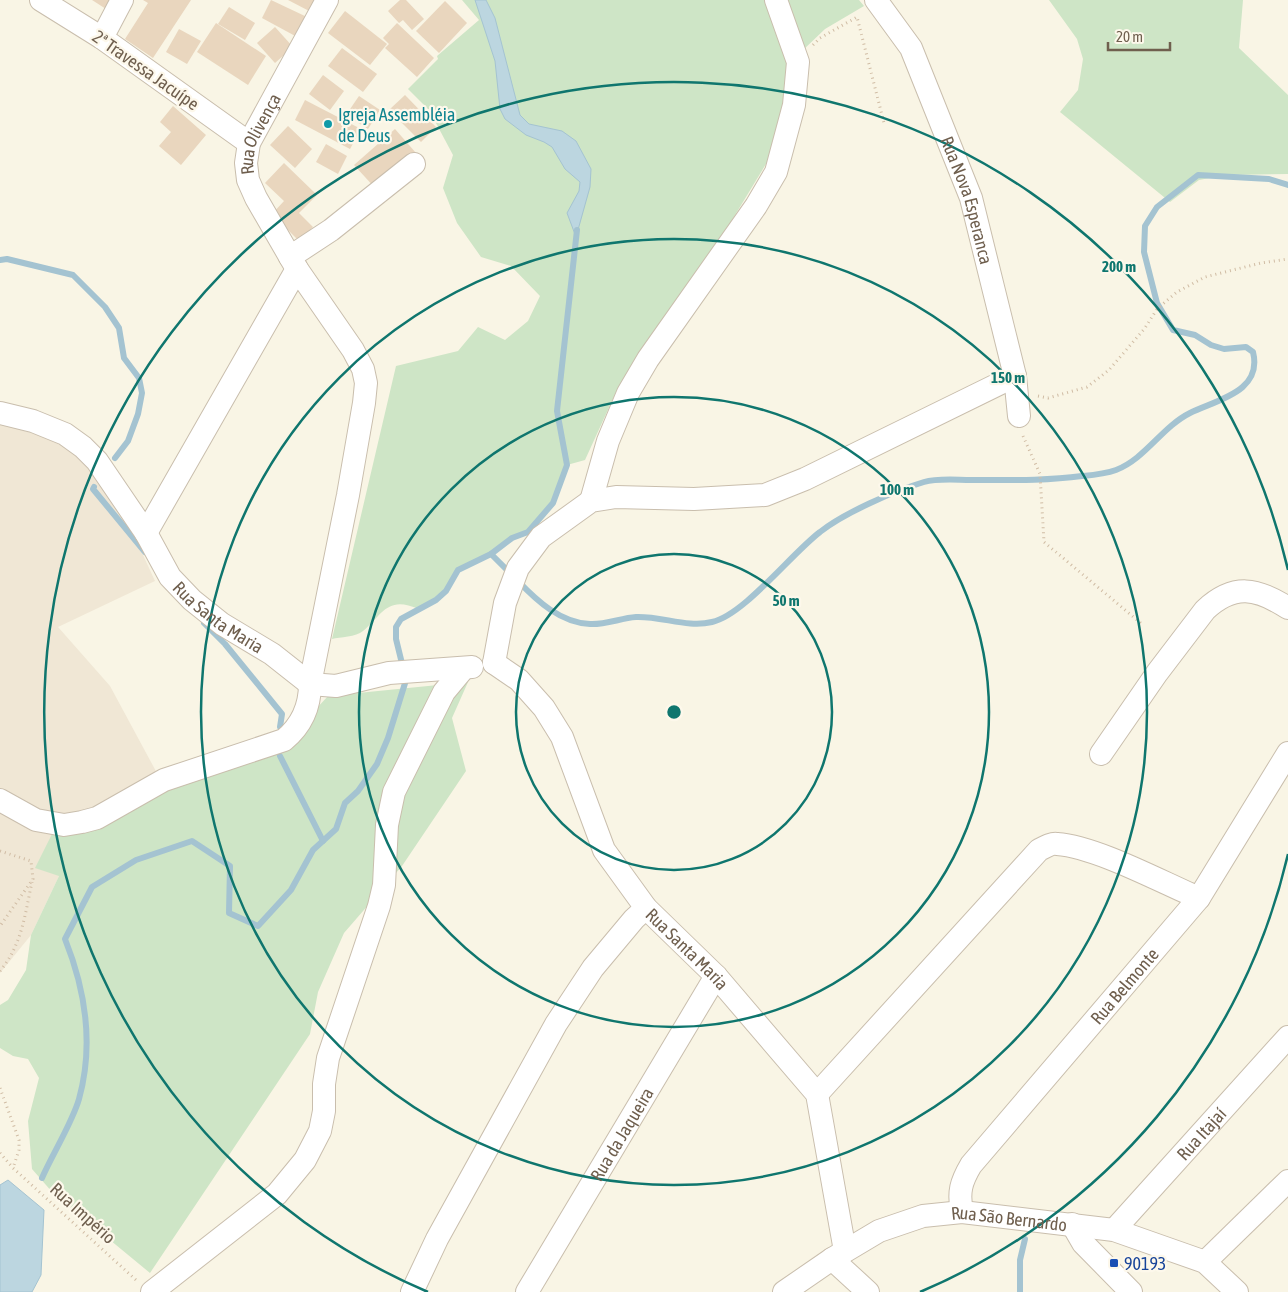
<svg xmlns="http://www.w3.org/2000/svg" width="1288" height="1292" font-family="'Asap Condensed',sans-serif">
  <rect width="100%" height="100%" fill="#f9f5e5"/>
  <polygon fill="#f0e7d5" points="0,424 56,440 87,463 126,518 155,581 58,627 110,686 165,788 59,876 31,935 0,973"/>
  <g fill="#cee5c6">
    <path d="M462 0H768L790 57 788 96 769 159 729 225 617 390 585 460 567 465 553 503 528 532 512 538 491 554 458 570 446 591 436 600 419 609C387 595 383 614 363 631 356 637 340 637 332 639L396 366 458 351 478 327 505 340 528 321 540 296 511 266 481 257 457 223 443 188 453 155 429 110 408 89 438 59 437 56 479 20Z"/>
    <polygon points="781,0 859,0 864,6 825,29 802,51"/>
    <polygon points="1049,0 1243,0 1239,48 1288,95 1288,174 1226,175 1199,180 1170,202 1060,112 1078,90 1083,59 1077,39"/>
    <polygon points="468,682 452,718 466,771 402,866 344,933 318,992 310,1034 150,1273 53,1193 32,1169 28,1121 39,1078 28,1059 13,1056 0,1048 0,1005 8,1000 26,970 31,935 59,876 35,868 53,832 165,788 241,765 316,709 328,696"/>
  </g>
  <g fill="#bcd6e0" stroke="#a4c3d1">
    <polygon points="475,0 486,0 495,18 520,115 529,124 562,131 576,141 591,169 590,187 576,237 567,213 579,191 580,182 565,169 552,147 544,142 526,135 505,119 500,109 495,61"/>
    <polygon points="8,1180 44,1210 41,1275 32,1292 0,1292 0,1185"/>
  </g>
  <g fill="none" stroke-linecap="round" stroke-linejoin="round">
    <g stroke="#a4c3d1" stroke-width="6">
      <polyline points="0,260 7,259 73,275 105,307 119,328 124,358 139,378 142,393 138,414 128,441 115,458"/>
      <polyline points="94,487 93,489 145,552"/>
      <polyline points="491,554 511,574"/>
      <path d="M518 581C537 601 561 623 590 624 605 625 621 618 636 617 662 616 687 628 712 622 744 615 792 553 820 532 844 513 894 491 924 482 938 478 956 480 971 480 1008 480 1045 481 1082 476 1093 475 1105 474 1116 470 1145 459 1162 427 1190 413 1216 400 1263 392 1253 352L1246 347 1224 349 1211 345 1195 335 1173 330 1157 303 1144 252 1145 226 1157 207 1198 175 1269 179 1288 185"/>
      <polyline points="204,623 225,644 282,714 280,727"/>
      <polyline points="280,756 323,841"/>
      <path d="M42 1178C52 1155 73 1121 79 1099 94 1045 85 989 65 939L92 887 136 860 192 841 230 866 229 913 258 926 291 890 313 850 336 829 345 803 358 791 377 764 388 738 406 680 396 639V627L401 619 436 600 446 591 458 570 491 554 512 538 528 532 553 503 567 465 557 411 577 230"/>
      <polyline points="1020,1292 1020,1260 1025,1239"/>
    </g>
  </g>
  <g fill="#e9d6be">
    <polygon points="92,0 112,0 106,9"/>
    <polygon points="143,0 191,0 153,58 125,39 148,3"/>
    <polygon points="271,0 307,17 297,37 262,18"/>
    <polygon points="288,0 320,0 313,13"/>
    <polygon points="400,0 406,0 424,19 412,30 403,20 399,23 388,11"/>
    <polygon points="445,1 467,23 439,53 416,31"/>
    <polygon points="229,7 255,23 245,40 218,24"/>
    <polygon points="345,11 387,44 370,65 328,33"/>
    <polygon points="216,23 266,56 248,85 197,52"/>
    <polygon points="397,23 434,58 417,77 385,48 389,44 383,38"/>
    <polygon points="275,27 293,47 275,63 257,43"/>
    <polygon points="179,29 201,41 187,64 166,52"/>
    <polygon points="342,48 377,74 363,92 328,66"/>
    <polygon points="323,75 344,91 330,110 309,94"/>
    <polygon points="405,95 436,127 421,142 389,110"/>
    <polygon points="359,96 380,110 368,129 346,115"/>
    <polygon points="305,100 361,129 350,149 295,120"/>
    <polygon points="173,106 206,135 181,165 159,146 171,132 160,122"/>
    <polygon points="288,126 312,149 295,168 270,145"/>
    <polygon points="395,129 416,153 376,189 354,165"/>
    <polygon points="326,144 347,156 338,174 316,162"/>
    <polygon points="284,163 317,195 299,213 313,227 299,241 272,214 284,201 265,183"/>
  </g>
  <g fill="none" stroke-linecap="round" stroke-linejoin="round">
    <g stroke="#c9bead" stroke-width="24">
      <g id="minor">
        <polyline points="41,0 102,38 249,143"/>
        <path id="s1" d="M876 0 911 48 971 198 1015 376 1019 416"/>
        <polyline points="102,38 122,0"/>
        <polyline points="290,257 331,230 414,164"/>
        <path id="s2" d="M0 413 33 421 65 434 83 447 97 461 146 533 170 577 192 600 222 624 272 654 310 684 336 686 389 673 472 667"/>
        <polyline points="591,501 608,441 628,393 648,359 756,206 776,172 794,105 798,62 776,0"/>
        <polyline points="146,533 297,269"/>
        <path id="s3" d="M494 663 519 680 544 708 562 737 604 850 646 908 716 976 817 1094 845 1251"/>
        <polyline points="494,663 505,603 518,568 541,537 591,501 616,497 694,499 765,495 805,479 1015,376"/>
        <path d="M1101 754 1157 673 1205 610C1234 583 1257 588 1288 608"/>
        <path id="s4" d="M0 800 36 820 64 825 82 822 97 818 164 780 284 740C301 726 310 707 310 684L348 495 364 403 366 383 363 369 353 350 297 269 256 198 248 180 246 163 249 143 327 0"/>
        <path d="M817 1094 1039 850C1045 847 1052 843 1057 844 1097 847 1161 882 1199 898"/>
        <path id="s5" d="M962 1212C958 1192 961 1182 971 1165L1199 898 1288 753"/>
        <polyline points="1072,1224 1083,1243 1131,1292"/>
        <path id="s6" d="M1114 1230 1288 1037"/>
        <polyline points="832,1259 868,1292"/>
        <polyline points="1205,1262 1288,1181"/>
        <polyline points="152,1292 277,1194 305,1160 320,1131 324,1111 324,1084 328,1058 379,906 384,885 387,825 394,792 444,692 464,668"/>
        <polyline points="412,1292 437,1239 556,1024 593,968 634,919 646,908"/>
        <path id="s7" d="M527 1292 716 976"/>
        <path id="s8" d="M784 1292 832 1259 879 1231 923 1216 962 1212 1114 1230 1205 1262 1237 1292"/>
      </g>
    </g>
    <g stroke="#d0bca4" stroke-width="3" stroke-dasharray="1 4" stroke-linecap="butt">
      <polyline points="813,45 820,38 857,17 884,123"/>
      <polyline points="1038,396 1048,398 1087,387 1109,370 1145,328 1157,309 1177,292 1205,277 1261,263 1288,259"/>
      <polyline points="1023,436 1040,474 1044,542 1143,625"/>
      <polyline points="0,851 31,861 33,879 0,926"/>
      <path d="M0 971C22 945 25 914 32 882"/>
      <polyline points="0,1088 19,1140 19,1150 13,1168"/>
      <polyline points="0,1153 13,1168 136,1280"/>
    </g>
    <use href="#minor" stroke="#fff" stroke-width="22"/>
  </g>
  <g fill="none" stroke="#0f766e" stroke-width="2.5">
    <circle cx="674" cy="712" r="158"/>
    <circle cx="674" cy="712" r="315"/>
    <circle cx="674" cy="712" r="473"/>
    <path d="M1288 854A630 630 0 0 1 920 1292M428 1292A630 630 0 1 1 1288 570"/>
  </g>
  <circle fill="#0f9aa8" stroke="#fdf8eb" stroke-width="2" cx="328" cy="124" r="5"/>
  <rect fill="#1a4fb4" stroke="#fdf8eb" stroke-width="2" x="1109" y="1258" width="10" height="10" rx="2.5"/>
  <g text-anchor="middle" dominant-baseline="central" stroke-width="4.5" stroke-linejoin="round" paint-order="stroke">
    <g font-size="18" fill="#6f5f4e" stroke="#fdf8eb">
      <text transform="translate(146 70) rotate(35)">2ª Travessa Jacuípe</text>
      <text stroke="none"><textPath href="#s4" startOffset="962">Rua Olivença</textPath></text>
      <text stroke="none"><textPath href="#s1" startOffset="222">Rua Nova Esperanca</textPath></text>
      <text stroke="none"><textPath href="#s2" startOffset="311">Rua Santa Maria</textPath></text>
      <text stroke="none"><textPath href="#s3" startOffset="352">Rua Santa Maria</textPath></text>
      <text stroke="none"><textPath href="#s5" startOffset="285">Rua Belmonte</textPath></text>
      <text stroke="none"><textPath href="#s7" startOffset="184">Rua da Jaqueira</textPath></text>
      <text stroke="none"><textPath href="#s6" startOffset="130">Rua Itajaí</textPath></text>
      <text transform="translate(83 1213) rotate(42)">Rua Império</text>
      <text stroke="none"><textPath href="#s8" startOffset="246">Rua São Bernardo</textPath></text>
    </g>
    <g font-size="18" fill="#0d838f" stroke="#fdf8eb" text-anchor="start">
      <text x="338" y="114">Igreja Assembléia<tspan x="338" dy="21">de Deus</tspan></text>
    </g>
    <g font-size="18" fill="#164399" stroke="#fdf8eb" text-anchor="start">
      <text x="1124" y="1263">90193</text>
    </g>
  </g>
  <circle cx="674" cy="712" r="8" fill="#0f766e" stroke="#fdf8eb" stroke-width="2.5"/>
  <g font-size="15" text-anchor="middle" font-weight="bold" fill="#0f766e" stroke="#fdf8eb" stroke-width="4.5" stroke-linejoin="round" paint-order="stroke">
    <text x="1119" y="272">200 m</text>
    <text x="1008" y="383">150 m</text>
    <text x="897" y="495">100 m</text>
    <text x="786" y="606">50 m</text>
  </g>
  <path d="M1108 42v8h62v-8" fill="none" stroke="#6f5f4e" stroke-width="2.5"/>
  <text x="1116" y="42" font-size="15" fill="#6f5f4e" stroke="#fdf8eb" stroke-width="4" paint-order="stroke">20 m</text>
</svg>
